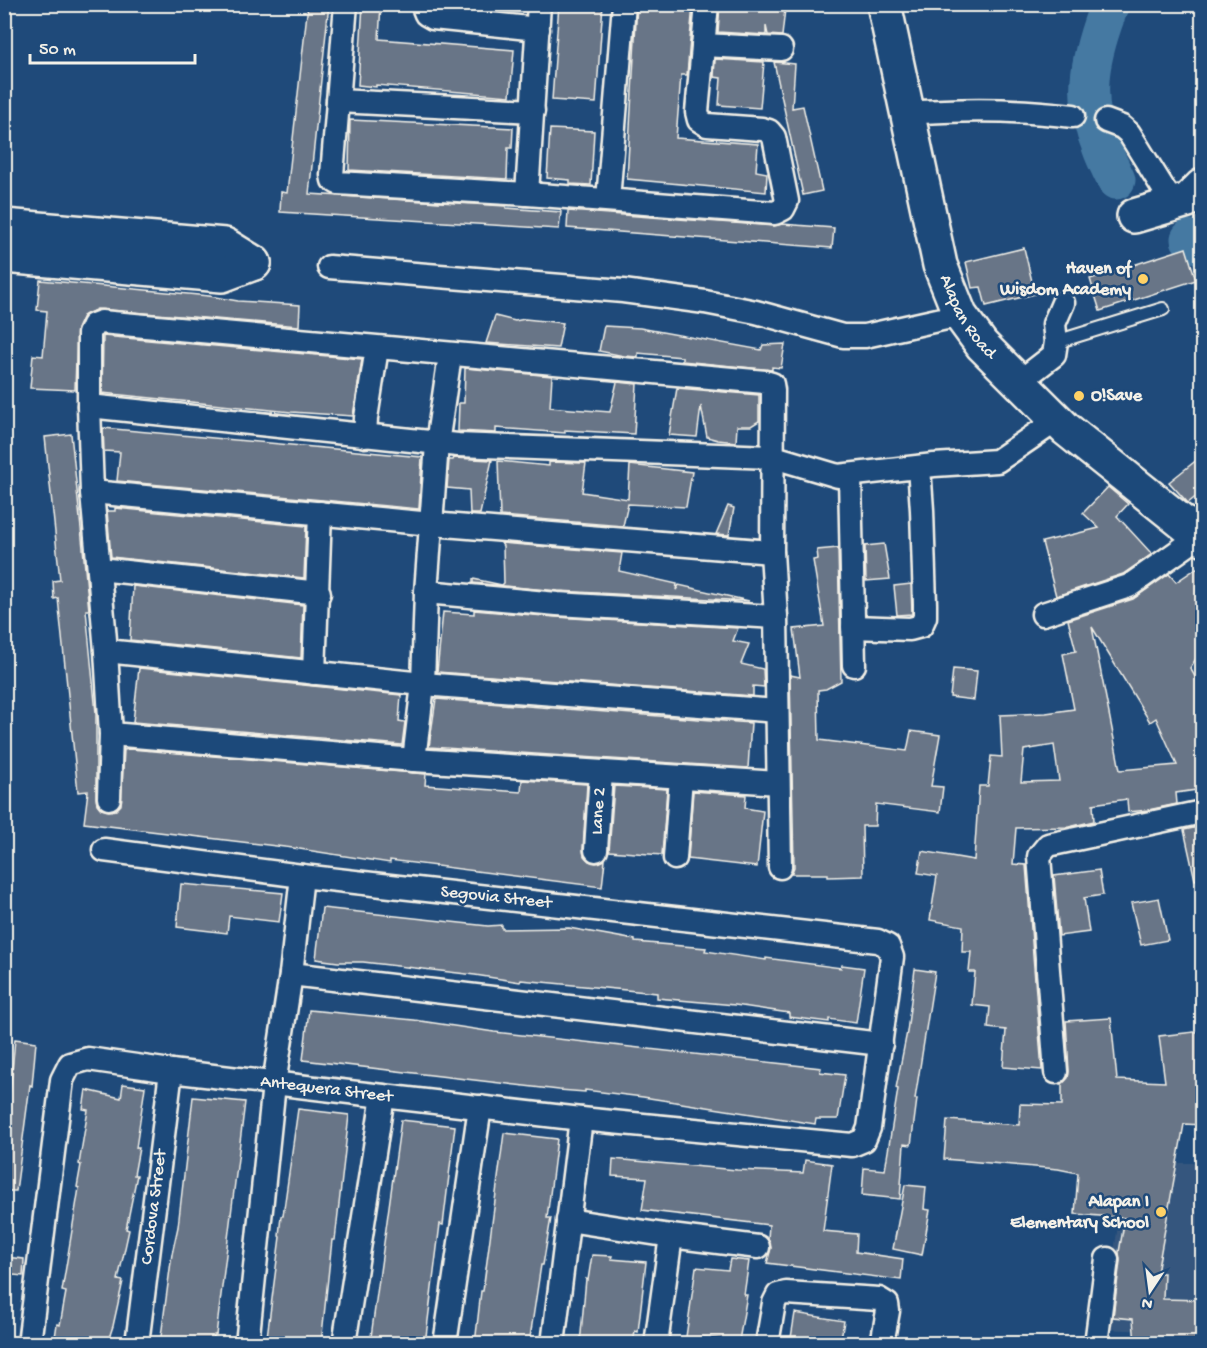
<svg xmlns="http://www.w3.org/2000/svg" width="1207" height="1348" font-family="'Gochi Hand',sans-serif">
  <rect width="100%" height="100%" fill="#1f4a7a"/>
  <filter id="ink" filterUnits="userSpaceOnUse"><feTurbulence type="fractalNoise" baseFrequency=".0167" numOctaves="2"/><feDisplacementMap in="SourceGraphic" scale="12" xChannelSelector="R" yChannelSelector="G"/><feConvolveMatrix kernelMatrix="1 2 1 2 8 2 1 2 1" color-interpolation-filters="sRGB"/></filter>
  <g filter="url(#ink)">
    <polygon fill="#35577e" points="1168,1163 1202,1163 1202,1333 1102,1329 1126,1174"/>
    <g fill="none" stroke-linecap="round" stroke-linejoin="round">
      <g stroke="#4579a2" stroke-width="39">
        <path d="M1110 4C1091 52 1080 96 1101 146 1105 158 1111 169 1116 180"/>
        <polyline points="1190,239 1202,246"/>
      </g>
    </g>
    <g fill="#687487" stroke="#f4f1e8" stroke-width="1.5" fill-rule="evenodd">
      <polygon points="308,4 329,4 309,194 506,206 506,208 561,212 559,229 280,212 281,192 287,193"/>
      <polygon points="363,4 381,4 379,39 514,50 510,96 376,85 376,87 358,85"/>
      <polygon points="559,4 603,4 596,103 552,100"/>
      <polygon points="637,4 693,4 687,75 681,75 676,138 758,144 756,171 767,173 766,192 627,179"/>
      <polygon points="720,4 745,4 785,9 782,36 768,35 766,26 766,35 718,32"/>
      <polygon points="715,59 764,62 760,108 719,105 721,78 714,77"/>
      <polygon points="774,62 795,64 792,108 803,106 822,191 803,195"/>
      <polygon points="350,120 513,128 512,148 508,148 507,179 349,170"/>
      <polygon points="550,129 594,131 591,185 570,184 570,180 547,178"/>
      <polygon points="568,211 774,226 782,224 834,228 832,248 567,228"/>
      <polygon points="1024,248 1035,294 986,306 981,287 972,288 966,262"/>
      <polygon points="1186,248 1196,280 1100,311 1090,279"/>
      <polygon points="40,280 209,296 238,301 300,305 299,326 97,309 83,316 77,329 75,390 30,388 33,355 43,356 47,311 37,310"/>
      <polygon points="495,316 515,321 525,319 563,323 558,348 486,343"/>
      <polygon points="604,326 640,328 761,350 763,345 785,344 781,368 772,367 772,370 682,361 682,357 638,353 638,357 624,356 599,351"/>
      <polygon points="103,336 362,359 353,416 291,412 102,393"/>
      <polygon points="465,368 552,376 550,407 571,409 610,412 617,382 637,384 634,434 565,430 565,433 496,428 496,433 458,431 459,403 464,403"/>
      <polygon points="677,388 759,395 759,421 751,426 737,426 736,442 718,440 707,437 701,406 697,437 669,435"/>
      <polygon points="103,428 422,457 419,509 117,481 120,452 104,451"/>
      <polygon points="71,434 82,538 89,610 86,610 96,713 96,798 97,804 101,809 109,811 116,810 121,805 124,750 130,749 426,774 425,785 521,792 522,780 587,784 583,850 584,856 589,861 596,863 605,860 602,887 390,860 390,863 293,848 84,823 88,791 78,792 58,598 54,599 53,581 60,580 45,437"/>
      <polygon points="1203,455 1203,491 1188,503 1169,482"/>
      <polygon points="454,458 492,460 480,514 470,514 469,490 447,488 449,460 453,460"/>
      <polygon points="498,461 549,466 549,462 586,463 582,492 628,499 630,465 692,472 686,507 628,504 623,526 500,516"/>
      <polygon points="1108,487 1128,504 1117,516 1152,554 1123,574 1056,596 1042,542 1099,528 1083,513"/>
      <polygon points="728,506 734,508 729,535 716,534"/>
      <polygon points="115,508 306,526 304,578 111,557 107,511 115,511"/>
      <polygon points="501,543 622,553 619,571 677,584 676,590 679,585 749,601 558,591 473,583 473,579 502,585 504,583 503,546"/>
      <polygon points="884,544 890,579 866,581 865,546"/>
      <polygon points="838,548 841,681 826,689 818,690 819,740 907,751 911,731 940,735 931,786 943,787 940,812 876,804 875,826 862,826 863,876 828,877 828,874 791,874 794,867 790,675 800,677 794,629 824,626 813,560 818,559 817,550"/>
      <path d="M1203 564V648L1190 668 1203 690V789L1176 793 1177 804 1148 810 1128 812 1127 799 1093 804 1094 821 1069 827 1016 828 1013 864 1026 865 1042 1070 1003 1067 1006 1030 988 1028 990 1007 972 1005 975 972H969L971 952H962L963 926 930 920 937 876 918 873 922 851 974 860 979 786H988L991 756 1002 757 1000 715 1046 713 1074 709 1063 654 1076 651 1068 620 1133 599 1169 574 1176 582ZM1092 627 1150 722 1156 718 1177 765 1120 770ZM1054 745 1059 781 1021 782 1024 750Z"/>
      <polygon points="911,584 912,614 897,615 894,586"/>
      <polygon points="133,586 303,605 301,658 130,640"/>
      <polygon points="474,610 556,617 738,628 733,641 749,644 741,664 763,669 764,687 753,686 753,696 437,672 443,612 474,614"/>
      <polygon points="139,668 401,695 399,721 405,722 402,745 133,722"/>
      <polygon points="953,669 977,671 974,700 950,697"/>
      <polygon points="436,699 751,723 748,768 429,747"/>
      <polygon points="614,786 667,789 662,855 609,851"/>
      <polygon points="693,791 746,795 745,808 763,811 757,867 688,859"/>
      <polygon points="1203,826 1203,879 1195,880 1184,830"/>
      <polygon points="1099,870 1103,895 1084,898 1089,932 1059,936 1054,876"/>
      <polygon points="181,884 283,893 279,922 229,916 227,933 177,927"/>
      <polygon points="1159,898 1168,940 1141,945 1131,903"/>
      <polygon points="322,908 488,926 502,925 502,929 569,928 635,940 635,942 706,948 705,951 766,960 766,958 841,968 842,965 864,968 856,1023 829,1019 829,1022 789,1017 789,1013 735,1005 657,998 657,993 521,980 520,982 475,975 363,962 338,962 316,959"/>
      <polygon points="915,969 935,972 915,1099 917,1099 911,1145 904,1144 900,1199 862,1195 864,1168 885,1170 898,1089 896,1088 907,1032"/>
      <polygon points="309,1010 414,1020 494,1032 821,1068 820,1072 845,1075 838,1119 816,1119 815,1124 643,1097 585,1090 585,1092 559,1090 303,1060"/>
      <polygon points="1111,1018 1117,1080 1165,1082 1159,1036 1203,1031 1203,1125 1184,1124 1157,1273 1164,1273 1163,1299 1203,1300 1203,1344 1135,1344 1133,1319 1113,1317 1120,1261 1119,1252 1125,1218 1075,1214 1078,1173 1058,1169 944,1159 947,1120 1019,1125 1020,1104 1062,1105 1062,1084 1068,1078 1069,1071 1066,1021"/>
      <polygon points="15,1039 36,1042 32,1086 30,1085 16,1191 4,1191 4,1116 7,1092 10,1092"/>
      <polygon points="123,1084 145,1087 136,1148 139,1148 134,1175 137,1175 126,1229 129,1230 118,1280 123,1281 113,1326 107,1344 54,1344 57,1324 60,1325 66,1292 62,1291 79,1188 77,1187 81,1165 79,1164 88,1110 83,1109 86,1090 121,1098"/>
      <polygon points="193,1097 245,1102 216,1335 214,1335 213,1344 160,1344 172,1254 178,1227"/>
      <polygon points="298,1109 349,1115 335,1240 332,1240 321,1344 267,1337 280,1237 279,1236 281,1216 283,1216"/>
      <polygon points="401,1120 455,1126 443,1225 440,1224 425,1344 370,1344"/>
      <polygon points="504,1133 557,1139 547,1218 551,1218 543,1265 541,1265 529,1344 475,1344 481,1291 483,1291"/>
      <polygon points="613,1159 737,1170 803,1173 805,1160 832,1164 823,1231 857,1234 856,1252 903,1259 901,1280 767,1263 771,1248 768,1239 769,1225 642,1210 647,1178 612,1176"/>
      <polygon points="905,1185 926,1187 924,1209 930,1210 922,1255 893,1249"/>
      <polygon points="592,1255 612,1256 611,1259 646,1262 638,1332 635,1331 633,1344 580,1344 586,1279 588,1280"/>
      <polygon points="4,1257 24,1259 23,1276 4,1274"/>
      <polygon points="730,1259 749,1261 744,1295 747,1295 739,1341 704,1337 703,1344 685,1344 696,1267 728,1270"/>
      <polygon points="795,1313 844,1321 840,1344 813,1341 812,1344 790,1344"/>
    </g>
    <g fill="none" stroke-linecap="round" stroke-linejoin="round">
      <g stroke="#f4f1e8" stroke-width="16">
        <polyline id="lane" points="1056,342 1163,309"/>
      </g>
      <g stroke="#f4f1e8" stroke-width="27">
        <g id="street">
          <polyline points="346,4 332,175 333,180 338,183 527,194 775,213 783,209 787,201 774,137 769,131 762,129 707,125 699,120 697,112 707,4"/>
          <polyline points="422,4 426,14 433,18 538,29"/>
          <polyline points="703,45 781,49"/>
          <polyline points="338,101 533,111"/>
          <path d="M908 113C964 109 1018 109 1073 116"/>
          <polyline points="1106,121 1122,127 1129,133 1173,204"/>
          <polyline points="527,194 539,4"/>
          <polyline points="608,200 624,4"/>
          <polyline points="329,267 623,291 705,302 756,312 843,336 865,336 960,315"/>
          <polyline points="1019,382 1054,355 1056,342 1054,324 1063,303"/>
          <polyline points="89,406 458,445 774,457 838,476 934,465 997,461 1057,420"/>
          <polyline points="365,436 366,418 377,348"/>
          <polyline points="850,476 854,665"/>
          <polyline points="92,492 432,524 772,552"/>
          <polyline points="99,569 319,593"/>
          <polyline points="426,592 557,604 776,617"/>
          <polyline points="1043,614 1129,586 1200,536"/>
          <polyline points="853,627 910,629 921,626 925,617 925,604 922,510 919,467"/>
          <polyline points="106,651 423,684 777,711"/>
          <polyline points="314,673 320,513"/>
          <polyline points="111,734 414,760 778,783"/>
          <polyline points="414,760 423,684 426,592 437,444 450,355"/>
          <polyline points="109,798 111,734 106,651 92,492 89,406 89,334 93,325 101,322 765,382 772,384 773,390 772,552 776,617 780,867"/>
          <path id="s1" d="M596 850 601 772"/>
          <polyline points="675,858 681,777"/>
          <polyline points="291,974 881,1044"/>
          <polyline points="1056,1072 1039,856 1048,845 1202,812"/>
          <polyline points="568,1220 671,1236 758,1247"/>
          <path id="s2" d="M29 1344 62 1080 70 1064 88 1059 171 1071 383 1096 581 1119 852 1145 864 1140 869 1128 892 957 888 946 878 941 302 876 104 850"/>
          <path id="s3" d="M137 1344 171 1071"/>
          <polyline points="247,1344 274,1084 291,974 302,876"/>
          <polyline points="344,1344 383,1096"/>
          <polyline points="445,1344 480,1107"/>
          <polyline points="553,1344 581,1119"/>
          <polyline points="656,1344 671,1236"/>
          <polyline points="767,1344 774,1303 778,1295 786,1293 879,1299 887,1304 888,1311 882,1344"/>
          <polyline points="1096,1344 1107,1259"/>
        </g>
      </g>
      <g stroke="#f4f1e8" stroke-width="38">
        <g id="secondary">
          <path id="s4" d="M884 4 940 265 960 315 982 345 1066 429 1202 538"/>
          <polyline points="1134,216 1188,200 1202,186"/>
          <polyline points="4,226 225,245 254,263"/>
          <polyline points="4,256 222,275 254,263"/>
        </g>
      </g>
      <use href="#lane" stroke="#1f4a7a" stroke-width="12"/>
      <use href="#street" stroke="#1f4a7a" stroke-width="22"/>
      <use href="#secondary" stroke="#1f4a7a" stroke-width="33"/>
    </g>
  </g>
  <g fill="#ffd166" stroke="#1f4a7a" stroke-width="2">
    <circle cx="1143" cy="279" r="6"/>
    <circle cx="1079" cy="396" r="6"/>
    <circle cx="1161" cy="1212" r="6"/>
  </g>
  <g text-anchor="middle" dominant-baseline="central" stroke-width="5" stroke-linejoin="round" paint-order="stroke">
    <g font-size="18" font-weight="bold" fill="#f4f1e8" stroke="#1f4a7a" text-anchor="end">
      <text x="1131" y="269">Haven of<tspan x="1131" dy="21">Wisdom Academy</tspan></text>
      <text x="1091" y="396" text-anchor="start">O!Save</text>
      <text x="1149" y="1202">Alapan I<tspan x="1149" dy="21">Elementary School</tspan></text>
    </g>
    <g font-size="18" fill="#f4f1e8" stroke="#1f4a7a">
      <text stroke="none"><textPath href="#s4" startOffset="326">Alapan Road</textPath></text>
      <text stroke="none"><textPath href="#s1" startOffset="39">Lane 2</textPath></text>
      <text transform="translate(496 898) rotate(6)">Segovia Street</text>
      <text stroke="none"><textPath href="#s2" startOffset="543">Antequera Street</textPath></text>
      <text stroke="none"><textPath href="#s3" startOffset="138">Cordova Street</textPath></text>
    </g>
  </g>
  <rect width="1207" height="1348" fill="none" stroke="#1f4a7a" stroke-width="24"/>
  <rect x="12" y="12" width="1183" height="1324" fill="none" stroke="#f4f1e8" stroke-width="2" filter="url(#ink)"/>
  <g transform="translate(1150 1291) rotate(193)" stroke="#1f4a7a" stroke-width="4.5" paint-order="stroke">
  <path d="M0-4.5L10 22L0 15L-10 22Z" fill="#f4f1e8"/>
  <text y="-9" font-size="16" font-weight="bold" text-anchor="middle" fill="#f4f1e8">N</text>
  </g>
  <path d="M30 54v9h165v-9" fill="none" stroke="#f4f1e8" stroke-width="3"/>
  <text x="39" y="54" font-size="18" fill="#f4f1e8" stroke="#1f4a7a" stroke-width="4.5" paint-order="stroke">50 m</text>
</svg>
